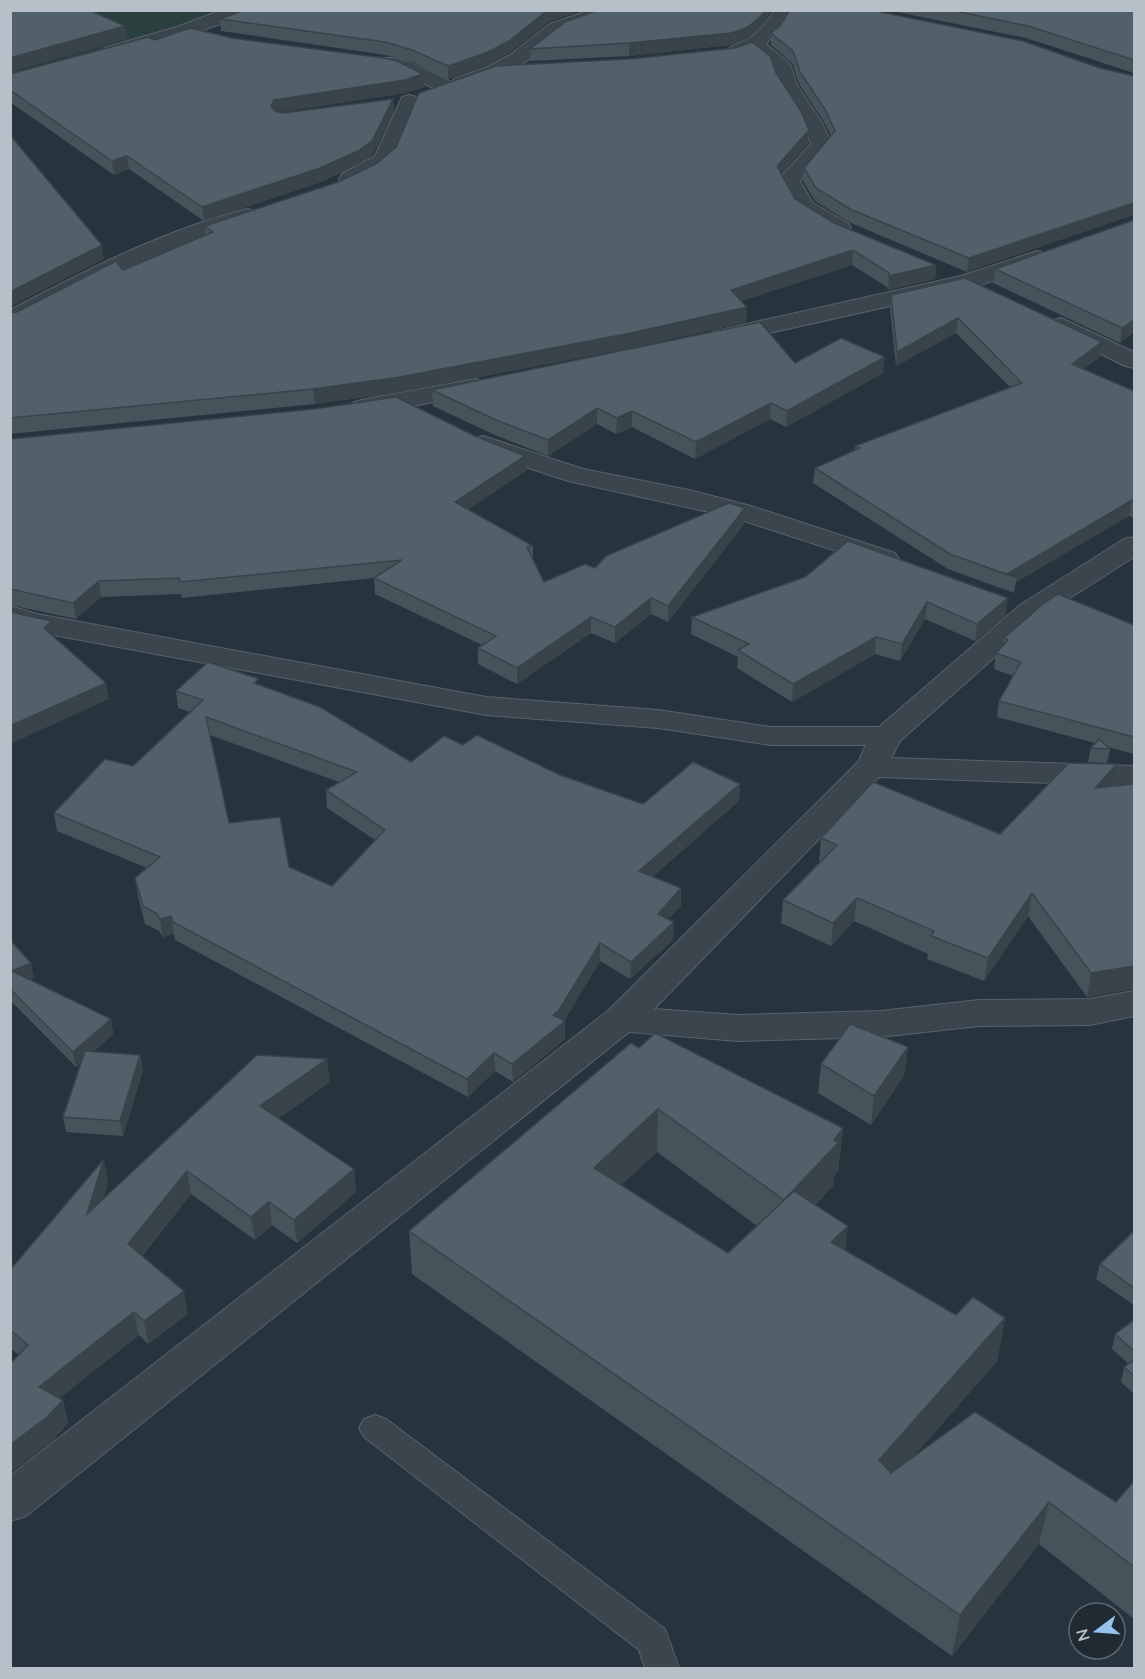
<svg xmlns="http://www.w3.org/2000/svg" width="1145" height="1679" font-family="'Nunito Sans',sans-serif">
  <rect width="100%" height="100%" fill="#27333d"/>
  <polygon fill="#2a403e" points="11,11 254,11 11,85"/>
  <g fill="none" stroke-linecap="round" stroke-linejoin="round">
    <g stroke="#59626b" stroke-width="2">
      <polygon id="service" points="375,1415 386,1419 665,1629 679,1668 645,1668 639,1650 364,1437 359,1428 364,1419"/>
    </g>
    <g stroke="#59626b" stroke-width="2">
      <g id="minor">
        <path d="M222 10H250L248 14C222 23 125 61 104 56L101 52 104 48 177 27Z"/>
        <path d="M590 10H618L616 14 564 32 524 63 501 75 468 87 458 88 455 92 448 94 399 73 375 67 372 63 375 59C400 53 430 72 452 82L454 79 487 67 510 55 550 24Z"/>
        <path d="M775 10H794L766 44 790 64 797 85 822 123 832 145 800 181 813 203 848 223 851 228 848 233C830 237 811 221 796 212L778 180 811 144 802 123 777 85 771 67 752 52 735 58 728 56 725 52C731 44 743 43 751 37 761 30 768 20 775 10Z"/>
        <path d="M409 95 416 97 419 101C416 117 403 149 393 162 385 172 355 187 342 184L339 179 342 174 375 156 402 97Z"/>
        <path d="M247 209 255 211 258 216 255 221 185 245 110 276 18 325 10 327V310C86 270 164 230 247 209Z"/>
        <polygon points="1037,251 1045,253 1048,258 1045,263 975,287 720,344 711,342 708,337 711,332 720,330 961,276"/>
        <polygon points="1061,318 1134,352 1134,368 1125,366 1053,330 1049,325 1053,320"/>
        <polygon points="476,379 485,382 489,387 485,392 361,416 352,413 348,408 352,403 361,400"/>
        <polygon points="483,436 583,469 689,490 751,506 895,553 899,559 895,565 885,567 732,517 568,481 474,450 470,444 474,438"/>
        <polygon points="1134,537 1134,557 1040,617 900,741 891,758 1134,766 1134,786 879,777 654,1009 738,1015 880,1011 979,1000 1090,999 1134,991 1134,1016 1090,1025 979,1026 880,1037 738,1041 629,1032 26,1516 10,1521 10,1476 609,1010 858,762 866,745 771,745 658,728 486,715 32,631 10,625 10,606 37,614 486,697 658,710 771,727 879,727 1020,605 1124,539"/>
      </g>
    </g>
    <use href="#service" fill="#3b454d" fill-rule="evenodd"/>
    <use href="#minor" fill="#3b454d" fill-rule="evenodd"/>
  </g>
  <g fill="#47535b" fill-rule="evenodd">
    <polygon points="245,10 582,10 549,22 509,53 486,65 448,79 413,62 385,55 221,31 220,19"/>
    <polygon points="598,10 772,10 761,27 747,39 730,45 629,56 530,61 530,49"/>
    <polygon points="887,10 1134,10 1134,73 1026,38"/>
    <polygon points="780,26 1023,41 967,272 851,223 815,201 803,181 804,168 831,136 824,122 799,84 792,63 771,45 771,33"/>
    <polygon points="232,38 423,74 424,87 405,93 279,112 283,113 393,99 394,112 373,154 359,164 321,182 204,221 129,169 114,175 10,102 10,74 155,40"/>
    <polygon points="776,73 809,130 808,144 781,174 795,199 834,223 936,265 935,279 888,290 887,287 852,265 741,301 747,307 746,322 631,348 401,392 315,404 10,434 10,313 17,312 206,235 205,226"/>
    <polygon points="995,269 1134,332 1120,343 993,283"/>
    <polygon points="891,295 1102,342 1100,357 1083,369 1134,391 1134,518 1129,516 1016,582 1014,593 948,569 813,483 815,468 855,450 855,446 1010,387 956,333 896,366 890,309"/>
    <polygon points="795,363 883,373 786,427 770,419 695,459 632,427 616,434 597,424 548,456 497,436 433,406 432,390"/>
    <polygon points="10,439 526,471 468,509 533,546 533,560 544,582 595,568 744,524 668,622 651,614 615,643 591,633 517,684 478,664 478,648 482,645 375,594 374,578 182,598 181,594 101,597 76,619 10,605"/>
    <polygon points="805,577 1006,615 975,641 925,619 900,661 875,654 792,702 737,668 738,657 691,634 692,617"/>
    <polygon points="1134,625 1134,754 1108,747 1110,749 1107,763 1088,762 1091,748 1095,743 997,717 999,701 1013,676 994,669 996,653 1003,645 1004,638"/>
    <path d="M259 685 411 762 463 745 560 775 643 804 740 784 739 801 653 876 681 888V906L668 919 674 922 673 940 630 979 600 961 564 1021 565 1039 513 1082 495 1071 468 1097 175 940 174 934 163 937 159 931 145 924 138 896 135 878 147 868 57 831 54 813 133 766 190 712 178 708 176 691ZM210 735 339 782 326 790 327 808 375 840 332 886 289 867 229 823Z"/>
    <polygon points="1117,764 1112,786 1134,784 1134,990 1134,989 1087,997 1028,916 984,981 927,959 928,954 854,921 831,946 781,923 783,900 820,862 819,862 821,838 1000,834"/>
    <polygon points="10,940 34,978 30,980 111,1019 113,1034 93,1052 140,1055 143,1070 123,1136 66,1132 63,1117 81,1062 76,1067 10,1000"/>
    <polygon points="908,1047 904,1075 871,1125 818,1093 821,1064"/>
    <path d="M639 1048 843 1128 838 1171 834 1176 833 1186 815 1205 845 1250 956 1315 1005 1318 997 1361 914 1456 1116 1502 1134 1481V1619L1039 1544 952 1656 412 1274 409 1231ZM657 1152 757 1226 728 1253 621 1185Z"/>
    <polygon points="330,1082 279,1118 354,1169 356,1192 297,1243 272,1225 255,1240 191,1194 142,1256 188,1314 148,1344 139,1335 59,1398 63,1400 68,1423 53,1440 10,1473 10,1364 19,1355 10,1348 10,1270 108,1182 103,1200"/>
    <polygon points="1134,1231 1134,1305 1096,1279 1100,1264"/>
    <polygon points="1134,1320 1134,1394 1121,1382 1124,1367 1129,1364 1112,1349 1115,1334"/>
  </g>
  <g fill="#39434a">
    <polygon points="548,10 582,10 549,22 509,53 486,65 448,79 448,66"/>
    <polygon points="765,10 772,10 761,27 747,39 730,45 629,56 629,43"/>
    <polygon points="125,26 127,39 10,72 10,58"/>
    <polygon points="423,74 424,87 405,93 275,113 271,106 274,100"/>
    <polygon points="393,99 394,112 373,154 359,164 321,182 204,221 202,207"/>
    <polygon points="809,130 808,144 776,180 777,166"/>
    <polygon points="127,156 129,169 114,175 112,161"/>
    <polygon points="1134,203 1134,215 967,272 969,258"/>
    <polygon points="102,245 104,259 10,307 10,292"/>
    <polygon points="853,250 852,265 731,304 731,290"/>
    <polygon points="936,265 935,279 888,290 889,276"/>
    <polygon points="747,307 746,322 631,348 401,392 315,404 313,389"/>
    <polygon points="958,318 956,333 896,366 897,352"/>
    <polygon points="1134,320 1134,332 1120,343 1122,328"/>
    <polygon points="1102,342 1100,357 1070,378 1072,364"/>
    <polygon points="885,357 883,373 786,427 787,411"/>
    <polygon points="771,403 770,419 695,459 696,442"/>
    <polygon points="597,408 597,424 548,456 548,440"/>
    <polygon points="632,411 632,427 616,434 617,418"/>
    <polygon points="525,456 526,471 456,518 455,502"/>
    <polygon points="1132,500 1129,516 1016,582 1017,578 1006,574"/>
    <polygon points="745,508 744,524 668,622 668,606"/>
    <polygon points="99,581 101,597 76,619 73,603"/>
    <polygon points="651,598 651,614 615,643 615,627"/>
    <polygon points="1008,598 1006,615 975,641 977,624"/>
    <polygon points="927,602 925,619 900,661 902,644"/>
    <polygon points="591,617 591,633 517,684 517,668"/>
    <polygon points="52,621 55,637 44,628"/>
    <polygon points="876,637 875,654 792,702 793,684"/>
    <polygon points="106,683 109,699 10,744 10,726"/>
    <polygon points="1117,764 1112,787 1095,788"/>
    <polygon points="740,784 739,801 639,889 639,871"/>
    <polygon points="681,888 681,906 657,932 658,914"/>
    <polygon points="1032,893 1028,916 984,981 988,958"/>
    <polygon points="857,898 854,921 831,946 833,923"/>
    <polygon points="171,916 174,934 163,937 160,919"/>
    <polygon points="674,922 673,940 630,979 631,962"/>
    <polygon points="600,943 600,961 562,1024 565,1021 565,1039 513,1082 512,1064 553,1015"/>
    <polygon points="31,963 34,978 15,986 12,971"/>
    <polygon points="1134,966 1134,989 1087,997 1091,973"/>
    <polygon points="111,1019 113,1034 76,1067 73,1052"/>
    <polygon points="908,1047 904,1075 871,1125 874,1096"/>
    <polygon points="494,1053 495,1071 468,1097 467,1079"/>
    <polygon points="140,1055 143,1070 123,1136 120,1121"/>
    <polygon points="327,1059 330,1082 263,1129 260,1106"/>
    <polygon points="658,1109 657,1152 594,1211 594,1168"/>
    <polygon points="843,1128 838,1171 834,1176 833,1186 780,1243 784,1200 834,1140"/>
    <polygon points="104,1159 108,1182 92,1237 87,1214"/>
    <polygon points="354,1169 356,1192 297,1243 294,1220"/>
    <polygon points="187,1171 191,1194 132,1267 128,1244"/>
    <polygon points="269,1202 272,1225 255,1240 251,1217"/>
    <polygon points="848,1226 843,1269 831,1242"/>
    <polygon points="184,1291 188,1314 148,1344 144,1321"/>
    <polygon points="134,1312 139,1335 45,1410 39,1387"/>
    <polygon points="1005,1318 997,1361 873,1503 879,1460"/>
    <polygon points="63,1400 68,1423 53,1440 10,1473 10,1445"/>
    <polygon points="1049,1502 1039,1544 952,1656 960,1615"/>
  </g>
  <g fill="#52606a" stroke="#39434a" stroke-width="1.5" fill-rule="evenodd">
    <polygon points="10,10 89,10 125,26 10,58"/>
    <polygon points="245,10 548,10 509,41 486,53 448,66 412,50 385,42 220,19"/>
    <polygon points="598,10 765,10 762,15 748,27 731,33 629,43 530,49 565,22"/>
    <polygon points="790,10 871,10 1023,41 1100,68 1134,76 1134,203 969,258 852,210 816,188 804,168 835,131 825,109 800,72 793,51 771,33 780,26"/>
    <polygon points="950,10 1134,10 1134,60 1028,26"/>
    <polygon points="190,28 232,38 384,58 397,61 423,74 405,80 274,100 271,106 275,111 283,113 393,99 372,141 358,151 320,168 202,207 127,156 112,161 10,90 10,74 148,37 155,40"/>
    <polygon points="752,42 770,56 776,73 801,111 809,130 777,166 795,199 834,223 936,265 889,276 889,273 853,250 731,290 747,307 631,333 400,377 313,389 10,418 10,313 17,312 116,261 123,270 213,232 205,226 338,182 376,164 396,147 419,93 496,66 629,59 735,48"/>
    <polygon points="10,135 102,245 10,292"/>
    <polygon points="1134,220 1134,320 1122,328 995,269"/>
    <polygon points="965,278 1102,342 1072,364 1134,391 1134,502 1132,500 1007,574 1017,578 950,554 815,468 860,448 855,446 1022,383 958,318 897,352 891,295"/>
    <polygon points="760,322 795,363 841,338 885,357 787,411 771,403 696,442 632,411 617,418 597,408 548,440 496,420 432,390"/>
    <polygon points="396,397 475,436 525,456 455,502 533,546 527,547 544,582 585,564 595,568 606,556 729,503 745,508 668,606 651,598 615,627 591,617 517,668 478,648 496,636 374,578 402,560 180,582 179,578 99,581 73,603 10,589 10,439 314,409"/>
    <polygon points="848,541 1008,598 977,624 927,602 902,644 876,637 793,684 738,650 749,644 692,617 805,577"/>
    <polygon points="1058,594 1134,625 1134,737 999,701 1021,662 996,653 1008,640 1004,638 1044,603"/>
    <polygon points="10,612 52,621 44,628 106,683 10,726"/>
    <path d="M208 662 259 679 254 683 320 707 411 762 444 736 463 745 477 735 560 775 643 804 693 762 740 784 639 871 681 888 658 914 674 922 631 962 600 943 559 1010 553 1015 565 1021 512 1064 494 1053 467 1079 173 922 171 916 160 919 156 913 143 906 135 878 160 857 54 813 105 759 133 766 203 700 176 691ZM206 717 357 772 326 790 385 830 332 886 289 867 280 817 229 823Z"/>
    <polygon points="1099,739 1110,749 1091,748"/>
    <polygon points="1069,763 1117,764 1095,788 1134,784 1134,966 1091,973 1032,893 988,958 931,936 934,931 857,898 833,923 783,900 837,845 821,838 873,782 1000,834"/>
    <polygon points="10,940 31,963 12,971 111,1019 73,1052 10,989"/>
    <polygon points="850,1024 908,1047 874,1096 821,1064"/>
    <polygon points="655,1033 843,1128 834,1140 838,1143 784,1200 658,1109 594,1168 728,1253 794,1191 848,1226 831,1242 956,1315 973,1297 1005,1318 879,1460 891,1473 975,1412 1116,1502 1134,1481 1134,1567 1049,1502 960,1615 409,1231 631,1043 639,1048"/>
    <polygon points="85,1051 140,1055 120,1121 63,1117"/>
    <polygon points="257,1055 327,1059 260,1106 354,1169 294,1220 269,1202 251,1217 187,1171 128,1244 184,1291 144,1321 134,1312 39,1387 63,1400 47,1417 10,1445 10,1364 28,1345 10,1330 10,1270 104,1159 87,1214"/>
    <polygon points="1134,1231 1134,1288 1100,1264"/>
    <polygon points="1134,1320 1134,1351 1115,1334"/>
    <polygon points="1134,1360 1134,1376 1124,1367"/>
  </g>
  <rect width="1145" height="1679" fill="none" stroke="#b7bfc8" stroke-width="24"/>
  <g transform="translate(1097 1631) rotate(254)"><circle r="28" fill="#202a32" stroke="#5c666e" stroke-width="1.5"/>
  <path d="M0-4.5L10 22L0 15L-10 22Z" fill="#95c3ee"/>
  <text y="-9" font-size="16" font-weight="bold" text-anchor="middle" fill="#b7bfc8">N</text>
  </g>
</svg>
